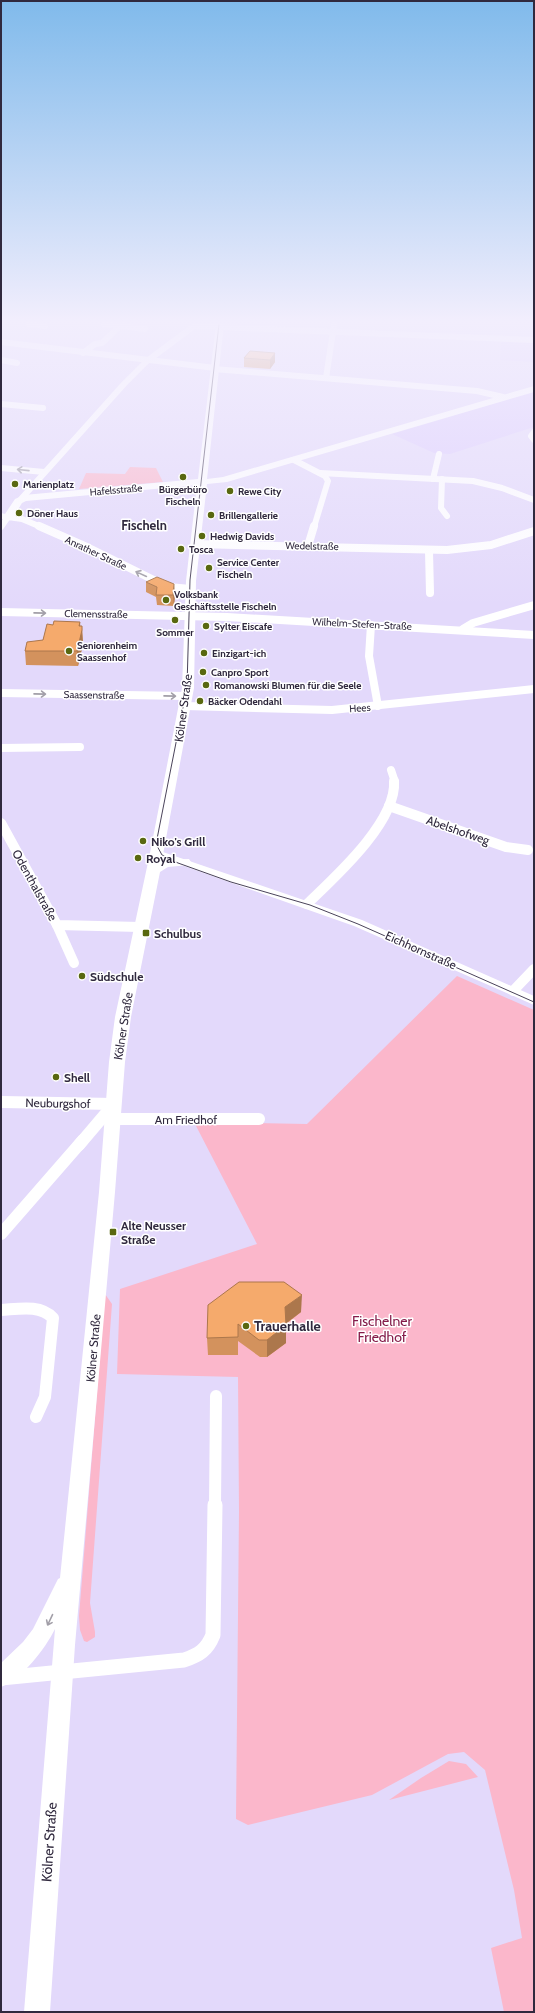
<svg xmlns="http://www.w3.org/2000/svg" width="535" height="2013" font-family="Cabin,sans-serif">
  <rect width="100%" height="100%" fill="#e3d9fb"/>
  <g fill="#dcccfe">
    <polygon points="501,341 534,342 534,362 500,360"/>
    <polygon points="534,392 534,427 450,454 434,453 392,434"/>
  </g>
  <g fill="#fbb7cb">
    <polygon points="130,467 156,468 163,482 79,489 86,473 125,474"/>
    <polygon points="457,976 534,1010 534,2012 504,2012 491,1948 522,1938 514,1890 485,1770 464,1752 448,1754 372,1795 248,1825 236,1819 239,1512 238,1377 117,1374 120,1289 257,1244 194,1122 307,1124"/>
    <polygon points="105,1294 112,1304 90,1603 95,1632 95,1637 87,1642 84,1641 80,1630 79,1616"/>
    <polygon points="449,1761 466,1764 478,1777 389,1800 421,1778"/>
  </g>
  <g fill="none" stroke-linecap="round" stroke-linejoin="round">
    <g stroke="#fff" stroke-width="6">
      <polyline points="29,324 45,326"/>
      <polyline points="123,324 120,326 145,329"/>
      <polyline points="1,342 215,368"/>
      <polyline points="83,353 95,344 102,343 120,326 104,324"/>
      <polyline points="1,360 17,363"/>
      <polyline points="214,369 477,391 503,397"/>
      <polyline points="326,378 334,325"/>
      <polyline points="1,404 43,408"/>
      <polyline points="534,432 531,436 534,440"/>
      <polyline points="294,460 325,476 328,481 314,527"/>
      <polyline points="1,468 44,472"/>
      <polyline points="320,473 473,481 502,488 534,500"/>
      <polyline points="433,479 439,454"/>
      <polyline points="442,479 441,508 447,516"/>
      <polyline points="21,499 124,384 147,361 194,326 534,340"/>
      <polyline points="1,527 8,517 22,519 41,527"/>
    </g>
    <g stroke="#fff" stroke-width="8">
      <polyline points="39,526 89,548 168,587 191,589"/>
      <polyline points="196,544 447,550 491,545 534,531"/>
      <polyline points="308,546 314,526"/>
      <polyline points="429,551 430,593"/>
      <polyline points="1,612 227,617 534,635"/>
      <polyline points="371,625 369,656 378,706"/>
      <polyline points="463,629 473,623 534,605"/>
      <polyline points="1,693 187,696"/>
      <polyline points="185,706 332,710 534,689"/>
      <polyline points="1,748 80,747"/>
      <polyline points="391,770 395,782"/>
    </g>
    <g stroke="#fff" stroke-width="10">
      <polyline points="389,806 506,847 528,850"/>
      <polyline points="1,823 57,925 140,927"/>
      <path d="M307 904C334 878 397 822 394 781"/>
      <polyline points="57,925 74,963"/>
      <polyline points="513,991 534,969"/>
      <polyline points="1,1102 59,1103"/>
    </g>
    <g stroke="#fff" stroke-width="12">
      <polyline points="2,1102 114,1104"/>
      <polyline points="113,1119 259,1119"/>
      <polyline points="79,1145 113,1105"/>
      <polyline points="1,1234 83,1140"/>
      <path d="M1 1310C18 1309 40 1304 53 1318L45 1397 36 1417"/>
      <polyline points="215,1506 216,1396"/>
    </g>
    <path stroke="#fff" stroke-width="15" d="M1 1678 184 1660C199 1655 207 1650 213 1635L215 1505"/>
    <polygon fill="#fff" fill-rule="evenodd" points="157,850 362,920 534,996 534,1005 354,926 153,855 151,853"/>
    <path fill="#fff" fill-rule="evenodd" d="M216 324H224L207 479 223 477 534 386V392L227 482 207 484 196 581 194 688 162 860 189 859 191 862 189 865 168 867 160 872 131 1017 125 1062 115 1192 75 1645 50 2012H24L55 1629C45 1649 22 1679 1 1687V1663L23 1642 33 1629 58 1579 60 1578 99 1192 109 1062 115 1017 150 853 182 688 186 581 197 485 26 501 22 503 12 519H1V513L5 514 15 499 24 495 198 479Z"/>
    <polyline stroke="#4a435a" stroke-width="1" points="219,324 190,580 187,687 156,844 162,855 178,863 231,882 310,905 358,924 534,1002"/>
  </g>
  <g fill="#d3925d">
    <polygon points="250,351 275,362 270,369 244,367 244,358"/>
    <polygon points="146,582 175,594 174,606 157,605 156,597 146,592"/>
    <polygon points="80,622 80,626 82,626 83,644 78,666 26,665 25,651 43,640 53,625"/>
    <polygon points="284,1282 301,1312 286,1324 286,1343 267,1357 260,1357 238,1341 238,1355 208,1355 207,1338"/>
  </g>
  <g fill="#ac774c">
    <polygon points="275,353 275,362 270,369 270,360"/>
    <polygon points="174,584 175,594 174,606 173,595"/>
    <polygon points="80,622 81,636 82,630 83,644 78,666 77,651 79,626"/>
    <polygon points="302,1295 301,1312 285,1324 285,1307"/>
    <polygon points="286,1325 286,1343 267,1357 267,1340"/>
  </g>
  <g fill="#f5aa6c" stroke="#ac774c">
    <polygon points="250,351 275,353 270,360 244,358"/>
    <polygon points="157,577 174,584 173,595 156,595 157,587 146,582"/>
    <polygon points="54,621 80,622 79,626 82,626 82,630 77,651 25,651 27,642 43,640 47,624 53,625"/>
    <polygon points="239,1282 284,1282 302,1295 285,1307 286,1325 267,1340 259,1340 238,1324 238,1337 207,1338 208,1305"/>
  </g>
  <defs><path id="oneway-shaft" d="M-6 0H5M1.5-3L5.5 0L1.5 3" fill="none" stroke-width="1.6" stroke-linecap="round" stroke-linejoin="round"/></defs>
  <g stroke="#a29fa8">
    <use href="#oneway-shaft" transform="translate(23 470) rotate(-174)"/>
    <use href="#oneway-shaft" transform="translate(141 574) rotate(-155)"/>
    <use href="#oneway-shaft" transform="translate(40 613) rotate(1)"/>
    <use href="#oneway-shaft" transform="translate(40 694) rotate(1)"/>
    <use href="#oneway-shaft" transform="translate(170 696) rotate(1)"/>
    <use href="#oneway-shaft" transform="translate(50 1620) rotate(115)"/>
  </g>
  <linearGradient id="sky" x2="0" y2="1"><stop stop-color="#80baeb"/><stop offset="0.53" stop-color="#f2eefd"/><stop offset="1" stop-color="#f2eefd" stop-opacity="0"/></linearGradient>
  <rect width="535" height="606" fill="url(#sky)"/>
  <g fill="#596810" stroke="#fff" stroke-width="1.5">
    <circle cx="183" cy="477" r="4"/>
    <circle cx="15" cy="484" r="4"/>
    <circle cx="230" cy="491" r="4"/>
    <circle cx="19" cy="513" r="4"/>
    <circle cx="211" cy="515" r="4"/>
    <circle cx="202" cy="536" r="4"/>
    <circle cx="181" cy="549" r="4"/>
    <circle cx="209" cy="568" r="4"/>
    <circle cx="166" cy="600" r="4"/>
    <circle cx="175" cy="620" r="4"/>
    <circle cx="206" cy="626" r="4"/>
    <circle cx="69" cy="651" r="4"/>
    <circle cx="204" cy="653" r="4"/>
    <circle cx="203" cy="672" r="4"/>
    <circle cx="206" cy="685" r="4"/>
    <circle cx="200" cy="701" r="4"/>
    <circle cx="143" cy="841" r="4"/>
    <circle cx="138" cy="858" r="4"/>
    <rect x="142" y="929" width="8" height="8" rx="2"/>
    <circle cx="82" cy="976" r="4"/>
    <circle cx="56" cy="1077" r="4"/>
    <rect x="109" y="1228" width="8" height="8" rx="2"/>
    <circle cx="246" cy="1326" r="4"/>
  </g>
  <g text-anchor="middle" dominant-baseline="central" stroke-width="3" stroke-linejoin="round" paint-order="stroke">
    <g font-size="10" font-weight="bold" fill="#30293e" stroke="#fff" text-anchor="start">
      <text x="23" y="484">Marienplatz</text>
      <text x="183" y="489" text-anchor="middle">Bürgerbüro<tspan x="183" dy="12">Fischeln</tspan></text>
      <text x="238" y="491">Rewe City</text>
      <text x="27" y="513">Döner Haus</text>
      <text x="219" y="515">Brillengallerie</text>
      <text x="210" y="536">Hedwig Davids</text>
      <text x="189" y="549">Tosca</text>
      <text x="217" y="562">Service Center<tspan x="217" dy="12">Fischeln</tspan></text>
      <text x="174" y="594">Volksbank<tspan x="174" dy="12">Geschäftsstelle Fischeln</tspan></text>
      <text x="214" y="626">Sylter Eiscafe</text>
      <text x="175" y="632" text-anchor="middle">Sommer</text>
      <text x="77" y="645">Seniorenheim<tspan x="77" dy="12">Saassenhof</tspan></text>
      <text x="212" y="653">Einzigart-ich</text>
      <text x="211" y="672">Canpro Sport</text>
      <text x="214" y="685">Romanowski Blumen für die Seele</text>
      <text x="208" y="701">Bäcker Odendahl</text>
    </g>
    <g font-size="10" fill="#30293e" stroke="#fff">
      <text transform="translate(116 490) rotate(-5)">Hafelsstraße</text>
      <text transform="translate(312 546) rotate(1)">Wedelstraße</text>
      <text transform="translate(96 553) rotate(25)">Anrather Straße</text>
      <text transform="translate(96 614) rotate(1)">Clemensstraße</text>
      <text transform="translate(362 624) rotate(3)">Wilhelm-Stefen-Straße</text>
      <text transform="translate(94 695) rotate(1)">Saassenstraße</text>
      <text transform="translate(360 708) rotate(-4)">Hees</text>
    </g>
    <g font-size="12" fill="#30293e" stroke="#fff">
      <text transform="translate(183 708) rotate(-82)">Kölner Straße</text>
      <text transform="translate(458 830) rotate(19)">Abelshofweg</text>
      <text transform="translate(35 885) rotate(61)">Odenthalstraße</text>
      <text transform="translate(421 950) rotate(24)">Eichhornstraße</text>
      <text transform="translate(123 1026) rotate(-81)">Kölner Straße</text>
      <text transform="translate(58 1103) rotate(1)">Neuburgshof</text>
      <text x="186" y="1119">Am Friedhof</text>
      <text transform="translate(93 1348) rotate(-85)">Kölner Straße</text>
    </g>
    <g font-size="12" font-weight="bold" fill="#30293e" stroke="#fff" text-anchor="start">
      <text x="151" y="841">Niko's Grill</text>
      <text x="146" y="858">Royal</text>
      <text x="154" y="933">Schulbus</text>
      <text x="90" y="976">Südschule</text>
      <text x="64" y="1077">Shell</text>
      <text x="121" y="1225">Alte Neusser<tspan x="121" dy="14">Straße</tspan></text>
    </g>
    <g font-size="13" font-weight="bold" fill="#30293e" stroke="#fff">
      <text x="144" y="525">Fischeln</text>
    </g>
    <g font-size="14" fill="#841c4a" stroke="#fff">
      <text x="382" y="1321">Fischelner<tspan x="382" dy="16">Friedhof</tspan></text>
    </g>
    <g font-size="14" font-weight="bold" fill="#30293e" stroke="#fff" text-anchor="start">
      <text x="254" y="1326">Trauerhalle</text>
    </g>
    <g font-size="14" fill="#30293e" stroke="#fff">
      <text transform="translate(49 1842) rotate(-86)">Kölner Straße</text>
    </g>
  </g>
  <rect width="535" height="2013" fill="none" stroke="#30293e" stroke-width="4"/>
</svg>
